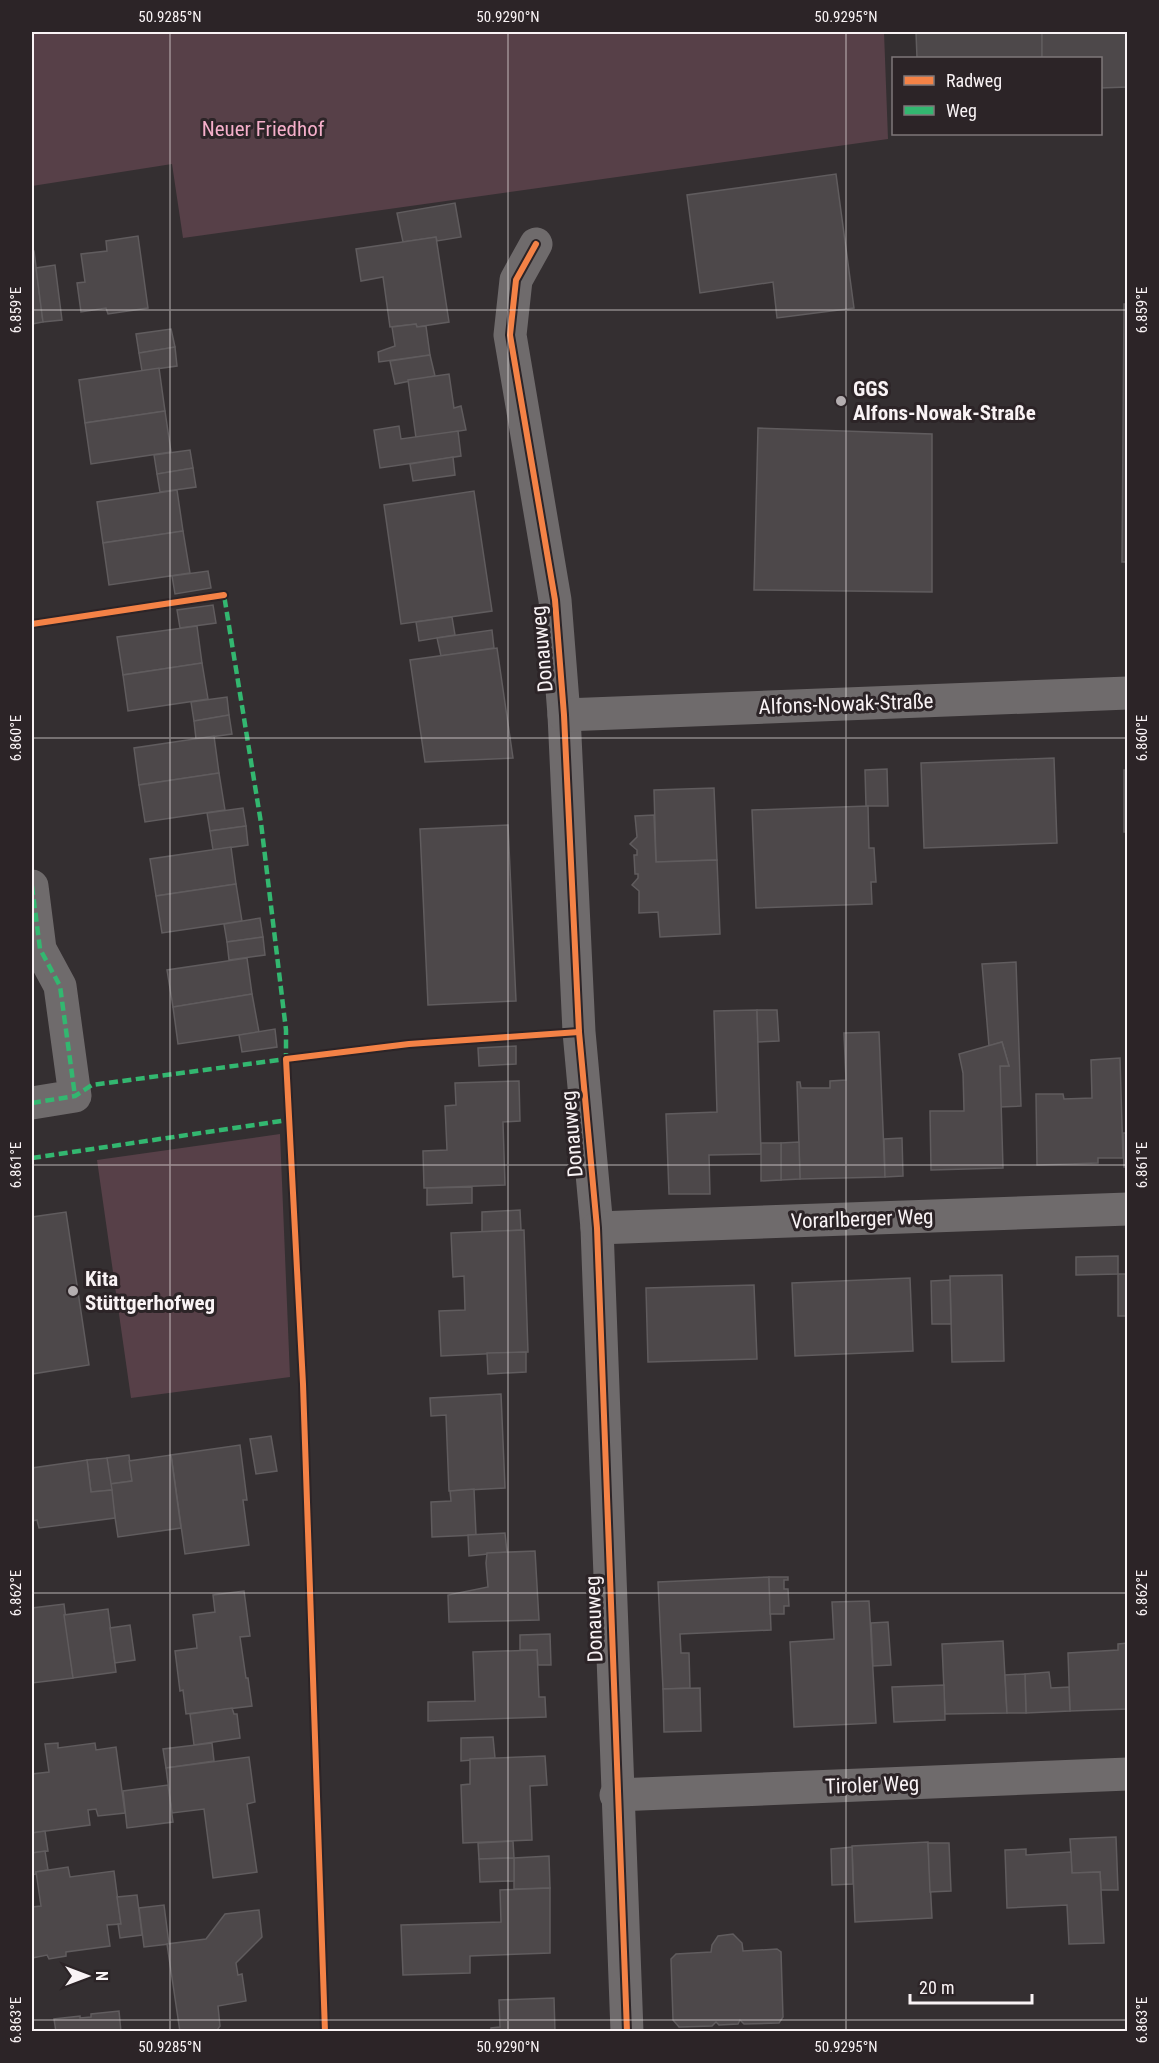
<svg xmlns="http://www.w3.org/2000/svg" width="1159" height="2063" font-family="'Roboto Condensed',sans-serif">
  <rect width="100%" height="100%" fill="#342f31"/>
  <g fill="#574048">
    <polygon points="32,32 884,32 888,139 183,238 172,164 32,186"/>
    <polygon points="280,1134 290,1377 131,1398 97,1160"/>
  </g>
  <g fill="#4d484a" stroke="#605c5e" stroke-width="1.5">
    <polygon points="916,32 1042,32 1042,58 917,58"/>
    <polygon points="1042,32 1128,32 1128,87 1100,88 1100,58 1042,58"/>
    <polygon points="836,174 854,308 777,318 773,282 700,293 687,195"/>
    <polygon points="455,203 461,237 437,241 436,237 403,242 397,213"/>
    <polygon points="138,236 148,308 108,314 106,308 81,312 77,283 85,282 81,254 107,251 106,241"/>
    <polygon points="436,237 449,322 417,327 416,324 390,327 383,277 361,281 356,249"/>
    <polygon points="32,251 34,251 43,322 32,324"/>
    <polygon points="55,265 62,320 43,322 36,268"/>
    <polygon points="1124,304 1128,304 1128,562 1122,562"/>
    <polygon points="416,324 417,327 426,326 430,355 379,362 378,352 395,346 392,327"/>
    <polygon points="171,329 175,347 139,353 136,334"/>
    <polygon points="175,347 177,366 142,371 139,353"/>
    <polygon points="430,355 435,376 395,384 390,361"/>
    <polygon points="159,368 165,411 85,423 79,380"/>
    <polygon points="449,374 454,408 461,406 466,430 416,438 408,380"/>
    <polygon points="165,411 171,452 91,464 85,423"/>
    <polygon points="399,426 401,439 458,431 461,456 380,468 374,430"/>
    <polygon points="758,428 932,434 932,592 754,590"/>
    <polygon points="190,450 193,468 157,474 154,455"/>
    <polygon points="453,457 455,475 413,481 410,464"/>
    <polygon points="193,468 196,487 160,492 157,474"/>
    <polygon points="177,490 183,531 103,543 97,502"/>
    <polygon points="474,491 492,611 401,624 384,505"/>
    <polygon points="183,531 190,573 109,585 103,543"/>
    <polygon points="208,571 211,588 175,594 172,576"/>
    <polygon points="213,605 216,623 180,628 177,610"/>
    <polygon points="452,617 455,635 419,641 416,622"/>
    <polygon points="197,626 202,663 123,675 117,637"/>
    <polygon points="492,630 494,648 441,656 437,638"/>
    <polygon points="497,648 513,758 425,762 410,660"/>
    <polygon points="202,663 208,699 128,711 123,675"/>
    <polygon points="227,697 229,715 194,721 191,702"/>
    <polygon points="229,715 232,734 196,739 194,721"/>
    <polygon points="214,736 219,773 139,785 134,748"/>
    <polygon points="1054,758 1057,843 924,848 921,763"/>
    <polygon points="887,769 888,806 866,806 865,770"/>
    <rect x="1124" y="770" width="4" height="62"/>
    <polygon points="219,773 225,810 145,822 139,785"/>
    <polygon points="714,788 717,860 656,862 654,790"/>
    <polygon points="868,806 869,848 874,848 876,882 871,882 872,904 756,908 752,810"/>
    <polygon points="243,808 246,826 210,831 207,813"/>
    <polygon points="654,815 656,862 717,860 720,934 660,937 658,912 639,913 639,891 632,885 638,878 638,874 635,874 634,855 637,855 637,850 630,844 637,837 635,816"/>
    <polygon points="508,825 516,1001 428,1005 420,829"/>
    <polygon points="246,826 248,845 213,850 210,831"/>
    <polygon points="231,847 236,884 156,896 150,859"/>
    <polygon points="236,884 242,921 162,933 156,896"/>
    <polygon points="260,918 263,937 227,942 224,924"/>
    <polygon points="263,937 265,955 229,960 227,942"/>
    <polygon points="247,958 252,994 173,1007 167,970"/>
    <polygon points="1016,962 1021,1106 1000,1107 1000,1066 1009,1066 1002,1042 989,1046 982,964"/>
    <polygon points="252,994 259,1032 178,1044 173,1007"/>
    <polygon points="757,1010 761,1154 709,1155 710,1194 669,1194 666,1114 717,1112 714,1011"/>
    <polygon points="757,1010 777,1010 779,1041 758,1042"/>
    <polygon points="275,1029 277,1047 242,1052 239,1035"/>
    <polygon points="879,1032 885,1177 800,1179 797,1082 800,1082 801,1088 830,1088 830,1081 846,1080 844,1033"/>
    <polygon points="1002,1042 1009,1066 1000,1066 1003,1168 931,1170 930,1111 964,1111 963,1073 959,1054"/>
    <polygon points="516,1046 516,1064 479,1066 478,1048"/>
    <polygon points="1120,1058 1123,1158 1098,1158 1098,1163 1037,1165 1036,1094 1063,1094 1064,1099 1092,1098 1091,1060"/>
    <polygon points="519,1081 520,1121 503,1122 505,1185 424,1188 423,1151 447,1150 445,1106 456,1105 455,1083"/>
    <polygon points="1123,1133 1128,1133 1128,1167 1124,1167"/>
    <polygon points="902,1138 903,1176 885,1177 884,1139"/>
    <polygon points="799,1142 800,1179 781,1180 781,1143"/>
    <polygon points="761,1143 781,1143 781,1180 761,1181"/>
    <polygon points="472,1187 472,1203 427,1205 427,1188"/>
    <polygon points="520,1210 521,1230 482,1232 482,1212"/>
    <polygon points="66,1212 89,1365 32,1374 32,1217"/>
    <polygon points="524,1230 528,1352 441,1356 439,1311 465,1310 464,1276 453,1277 451,1233"/>
    <polygon points="1118,1256 1118,1274 1076,1275 1076,1257"/>
    <rect x="1118" y="1274" width="10" height="42"/>
    <polygon points="1002,1275 1004,1361 952,1362 950,1276"/>
    <polygon points="910,1278 913,1351 795,1356 792,1283"/>
    <polygon points="950,1280 951,1324 932,1324 931,1281"/>
    <polygon points="754,1285 757,1359 648,1362 646,1288"/>
    <polygon points="526,1352 526,1372 488,1374 487,1353"/>
    <polygon points="501,1394 505,1488 449,1491 446,1415 431,1416 430,1398"/>
    <polygon points="271,1436 277,1471 256,1474 250,1439"/>
    <polygon points="240,1445 247,1500 243,1500 249,1545 185,1554 171,1455"/>
    <polygon points="129,1455 132,1481 110,1484 107,1458"/>
    <polygon points="171,1455 181,1528 118,1537 110,1484 132,1481 129,1461"/>
    <polygon points="107,1458 112,1490 91,1492 87,1460"/>
    <polygon points="87,1460 91,1492 112,1490 115,1518 39,1528 37,1520 32,1521 32,1468"/>
    <polygon points="474,1489 476,1535 432,1537 431,1502 451,1501 450,1491"/>
    <polygon points="505,1533 507,1552 469,1556 468,1535"/>
    <polygon points="535,1551 539,1620 449,1622 448,1595 488,1587 486,1563 487,1553"/>
    <polygon points="769,1577 771,1630 680,1634 681,1653 689,1653 690,1688 663,1689 658,1582"/>
    <polygon points="769,1577 788,1577 788,1580 784,1580 784,1589 788,1589 789,1606 784,1606 784,1614 770,1614"/>
    <polygon points="244,1591 250,1636 240,1637 246,1678 248,1678 252,1706 186,1714 183,1690 180,1691 175,1651 197,1648 193,1615 215,1612 213,1595"/>
    <polygon points="869,1601 876,1723 794,1727 790,1642 834,1639 832,1602"/>
    <polygon points="64,1604 73,1678 32,1683 32,1608"/>
    <polygon points="108,1609 116,1672 73,1678 64,1615"/>
    <polygon points="888,1622 891,1665 873,1666 871,1623"/>
    <polygon points="130,1625 135,1660 115,1663 110,1628"/>
    <polygon points="550,1634 551,1665 538,1665 537,1650 520,1650 520,1635"/>
    <polygon points="1003,1641 1007,1713 945,1714 942,1644"/>
    <polygon points="1128,1643 1128,1709 1070,1711 1068,1653 1118,1650 1118,1644"/>
    <polygon points="537,1650 539,1697 545,1697 546,1717 428,1721 428,1702 475,1701 473,1652"/>
    <polygon points="1049,1672 1051,1688 1069,1687 1070,1711 1026,1713 1025,1674"/>
    <polygon points="1025,1674 1026,1713 1007,1713 1005,1675"/>
    <polygon points="944,1685 945,1720 894,1722 892,1687"/>
    <polygon points="700,1688 701,1731 664,1732 663,1689"/>
    <polygon points="232,1708 234,1714 237,1714 240,1738 194,1745 190,1714"/>
    <polygon points="493,1737 495,1758 461,1761 461,1738"/>
    <polygon points="58,1743 58,1748 95,1743 96,1750 116,1747 125,1813 98,1816 96,1809 88,1810 90,1825 32,1833 32,1774 49,1772 45,1744"/>
    <polygon points="212,1743 214,1761 166,1768 163,1749"/>
    <polygon points="545,1756 547,1785 530,1786 532,1840 463,1843 461,1785 470,1784 470,1759"/>
    <polygon points="249,1757 255,1802 247,1804 257,1872 213,1878 204,1809 172,1813 166,1768"/>
    <polygon points="168,1785 173,1822 127,1828 123,1791"/>
    <polygon points="45,1831 48,1851 32,1853 32,1833"/>
    <polygon points="1116,1837 1118,1890 1101,1890 1100,1872 1072,1873 1070,1839"/>
    <polygon points="513,1841 514,1858 479,1859 478,1843"/>
    <polygon points="928,1842 932,1918 855,1922 852,1846"/>
    <polygon points="928,1843 949,1843 951,1891 930,1892"/>
    <polygon points="852,1847 853,1884 832,1885 831,1849"/>
    <polygon points="1026,1849 1026,1855 1071,1852 1072,1873 1100,1872 1104,1943 1069,1944 1067,1905 1007,1908 1005,1850"/>
    <polygon points="45,1851 48,1870 36,1872 36,1874 32,1875 32,1853"/>
    <polygon points="549,1856 550,1888 514,1889 514,1858"/>
    <polygon points="514,1858 514,1881 480,1882 479,1859"/>
    <polygon points="68,1867 70,1877 114,1871 121,1924 107,1925 110,1946 66,1952 66,1956 49,1959 47,1955 32,1958 32,1907 41,1906 36,1872"/>
    <polygon points="550,1888 550,1953 470,1956 470,1973 403,1975 401,1925 501,1922 500,1890"/>
    <polygon points="137,1895 142,1935 120,1938 118,1924 121,1924 117,1897"/>
    <polygon points="164,1905 169,1944 144,1947 139,1908"/>
    <polygon points="259,1910 262,1937 236,1963 238,1975 242,1974 246,2001 218,2006 220,2026 216,2032 180,2032 167,1944 206,1939 225,1914"/>
    <polygon points="733,1934 742,1943 743,1951 777,1949 781,1952 783,2017 779,2023 744,2024 740,2020 738,2024 719,2025 716,2022 712,2026 679,2027 673,2020 671,1959 676,1954 711,1952 712,1945 718,1936"/>
    <polygon points="554,1998 555,2032 491,2032 491,2028 500,2027 499,2000"/>
    <polygon points="119,2011 121,2032 56,2032 54,2019 80,2016 80,2018 91,2017 91,2014"/>
  </g>
  <g fill="none" stroke-linecap="round" stroke-linejoin="round">
    <g stroke="#6f6b6c" stroke-width="33">
      <polyline points="536,244 516,280 510,335 555,600 564,715 579,1032 597,1228 627,2032"/>
      <polyline points="564,715 1128,693"/>
      <polyline points="32,886 40,949 60,986 75,1096 32,1103"/>
      <polyline points="597,1228 1128,1209"/>
      <polyline points="616,1795 1128,1774"/>
    </g>
    <g stroke="#33b770" stroke-width="4.5" stroke-dasharray="9 4.5" stroke-linecap="butt">
      <polyline points="32,886 40,949 60,986 75,1096"/>
      <polyline points="32,1103 75,1096 92,1085 286,1059 286,1030 261,823 224,595"/>
      <polyline points="32,1158 288,1120"/>
    </g>
    <g stroke="#2c2427" stroke-width="10">
      <g id="cycleway">
        <polyline points="536,244 516,280 510,335 555,600 564,715 579,1032 597,1228 627,2032"/>
        <polyline points="32,624 224,595"/>
        <polyline points="325,2032 303,1384 286,1059 409,1044 579,1032"/>
      </g>
    </g>
    <use href="#cycleway" stroke="#f48246" stroke-width="6"/>
  </g>
  <path fill="none" stroke="#f9f3f5" stroke-width="1.5" stroke-opacity="0.45" d="M170 32V2032M508 32V2032M846 32V2032M32 310H1128M32 738H1128M32 1165H1128M32 1593H1128M32 2020H1128"/>
  <g fill="#b4aeb0" stroke="#2c2427" stroke-width="2">
    <circle cx="841" cy="401" r="6"/>
    <circle cx="73" cy="1291" r="6"/>
  </g>
  <g text-anchor="middle" dominant-baseline="central" stroke-width="6" stroke-linejoin="round" paint-order="stroke">
    <g font-size="21" fill="#f5afca" stroke="#2c2427">
      <text x="263" y="129">Neuer Friedhof</text>
    </g>
    <g font-size="21" font-weight="bold" fill="#f9f3f5" stroke="#2c2427" text-anchor="start">
      <text x="853" y="389">GGS<tspan x="853" dy="24">Alfons-Nowak-Straße</tspan></text>
      <text x="85" y="1279">Kita<tspan x="85" dy="24">Stüttgerhofweg</tspan></text>
    </g>
    <g font-size="21" fill="#f9f3f5" stroke="#2c2427">
      <text transform="translate(542 649) rotate(-95)">Donauweg</text>
      <text transform="translate(846 704) rotate(-2)">Alfons-Nowak-Straße</text>
      <text transform="translate(572 1134) rotate(-95)">Donauweg</text>
      <text transform="translate(862 1219) rotate(-2)">Vorarlberger Weg</text>
      <text transform="translate(594 1619) rotate(-92)">Donauweg</text>
      <text transform="translate(872 1785) rotate(-2)">Tiroler Weg</text>
    </g>
  </g>
  <rect width="1159" height="2063" fill="none" stroke="#2c2427" stroke-width="66"/>
  <rect x="892" y="57" width="210" height="78" fill="#2c2427" stroke="#7e7779" stroke-width="1.5"/>
  <rect x="904" y="76" width="30" height="9" fill="#f48246" stroke="#7e7779" stroke-width="1.5"/>
  <text x="946" y="87" font-size="18" fill="#f9f3f5">Radweg</text>
  <rect x="904" y="106" width="30" height="9" fill="#33b770" stroke="#7e7779" stroke-width="1.5"/>
  <text x="946" y="117" font-size="18" fill="#f9f3f5">Weg</text>
  <g transform="translate(87 1976) rotate(90)" stroke="#2c2427" stroke-width="4.5" paint-order="stroke">
  <path d="M0-4.5L10 22L0 15L-10 22Z" fill="#f9f3f5"/>
  <text y="-9" font-size="16" font-weight="bold" text-anchor="middle" fill="#f9f3f5">N</text>
  </g>
  <path d="M910 1994v9h122v-9" fill="none" stroke="#f9f3f5" stroke-width="3"/>
  <text x="919" y="1994" font-size="18" fill="#f9f3f5" stroke="#2c2427" stroke-width="4.5" paint-order="stroke">20 m</text>
  <rect x="33" y="33" width="1093" height="1997" fill="none" stroke="#f9f3f5" stroke-width="2"/>
  <g font-size="15" text-anchor="middle" fill="#f9f3f5">
    <text x="170" y="22">50.9285°N</text>
    <text x="508" y="22">50.9290°N</text>
    <text x="846" y="22">50.9295°N</text>
    <text transform="translate(1142 310) rotate(-90)" y="5">6.859°E</text>
    <text transform="translate(16 310) rotate(-90)" y="5">6.859°E</text>
    <text transform="translate(1142 738) rotate(-90)" y="5">6.860°E</text>
    <text transform="translate(16 738) rotate(-90)" y="5">6.860°E</text>
    <text transform="translate(16 1165) rotate(-90)" y="5">6.861°E</text>
    <text transform="translate(1142 1165) rotate(-90)" y="5">6.861°E</text>
    <text transform="translate(1142 1593) rotate(-90)" y="5">6.862°E</text>
    <text transform="translate(16 1593) rotate(-90)" y="5">6.862°E</text>
    <text transform="translate(1142 2020) rotate(-90)" y="5">6.863°E</text>
    <text transform="translate(16 2020) rotate(-90)" y="5">6.863°E</text>
    <text x="170" y="2052">50.9285°N</text>
    <text x="508" y="2052">50.9290°N</text>
    <text x="846" y="2052">50.9295°N</text>
  </g>
</svg>
